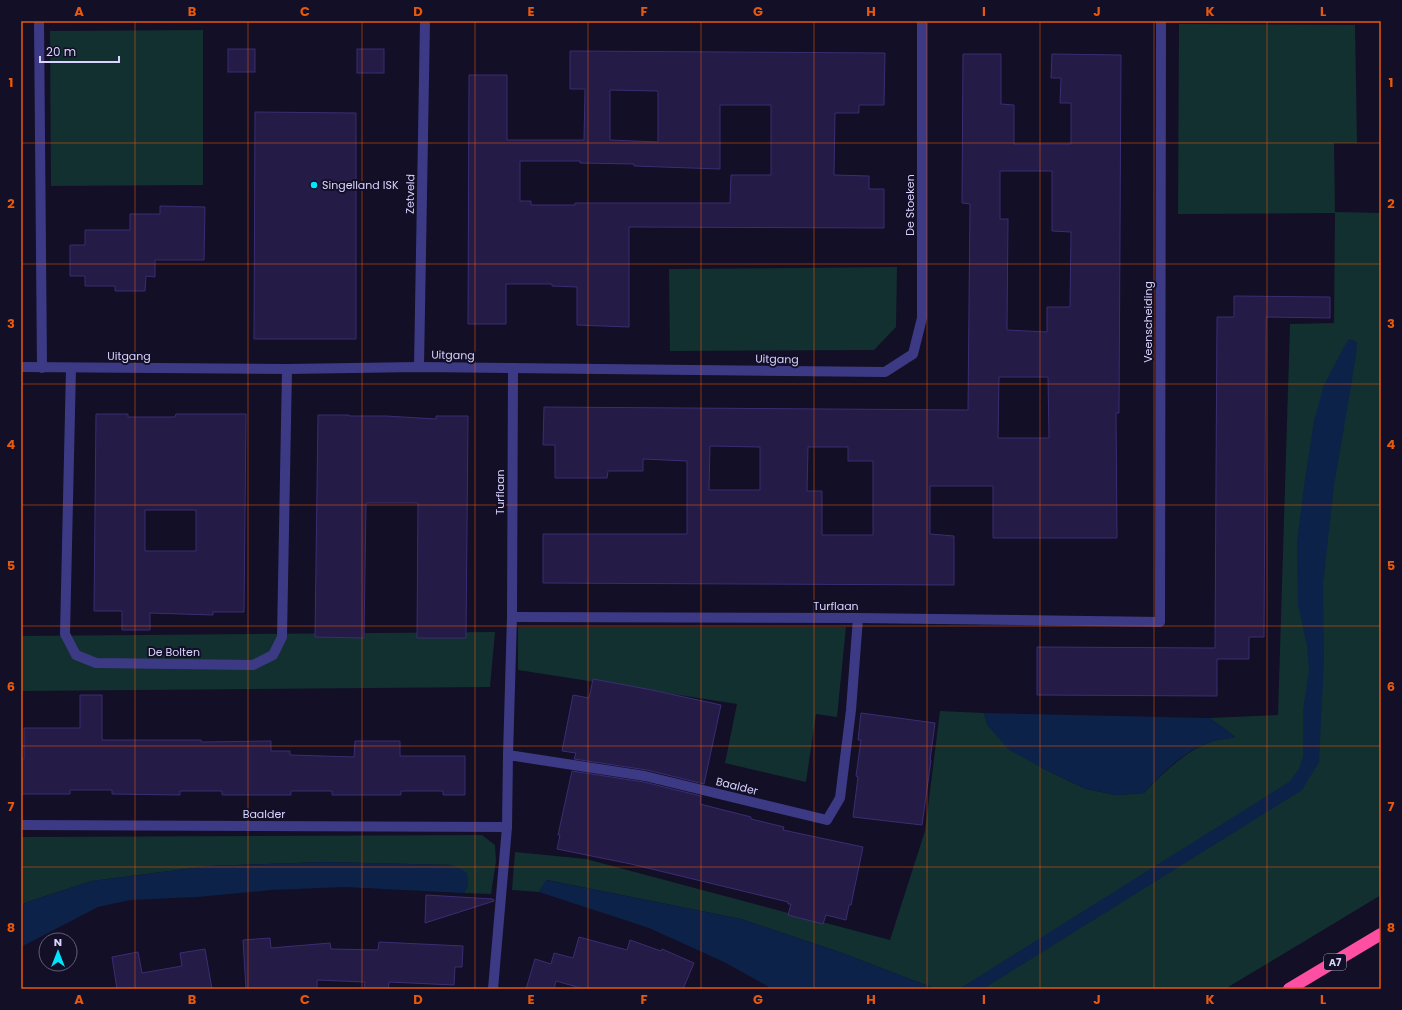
<svg xmlns="http://www.w3.org/2000/svg" width="1402" height="1010" font-family="Poppins,sans-serif">
  <rect width="100%" height="100%" fill="#130f26"/>
  <g fill="#12302f">
    <path d="M1179 24 1355 25 1357 143H1334L1335 212 1381 213V895L1225 989H936L842 953 741 919 547 880 539 892 512 890 515 852 586 859 890 940 925 831 940 711 984 713 988 726 1044 769 1086 789 1116 795 1144 793C1164 772 1184 752 1211 742 1218 739 1227 739 1235 737L1210 718 1278 715 1290 324 1334 323 1335 213 1178 214Z"/>
    <polygon points="203,30 203,185 51,186 50,31"/>
    <polygon points="897,267 896,327 874,350 670,351 669,269"/>
    <polygon points="518,627 846,627 837,717 816,714 806,782 725,763 737,704 518,670"/>
    <polygon points="495,632 490,687 21,691 21,636"/>
    <polygon points="482,835 495,845 496,861 491,894 463,893 465,892 451,865 324,862 209,866 92,881 30,901 21,905 21,837"/>
  </g>
  <g fill="#0c2248">
    <polygon points="1349,339 1357,342 1356,356 1334,486 1323,584 1324,661 1319,762 1302,790 983,989 959,989 1289,782 1299,769 1303,757 1303,710 1309,671 1307,646 1298,604 1297,542 1304,486 1314,421 1324,385 1345,345"/>
    <path d="M984 713 1210 718 1236 737C1228 739 1219 739 1211 742 1184 751 1163 772 1144 793L1116 795 1086 789 1044 769 1009 750 988 726Z"/>
    <path d="M324 862 451 865 461 869 467 873C468 881 470 888 463 893L345 887 271 890 198 897 130 900 98 907 21 947V905L30 901 92 881 209 866Z"/>
    <polygon points="546,880 741,919 842,953 936,989 769,989 769,987 724,962 649,928 539,892"/>
  </g>
  <g fill="#241b47" stroke="#3b2d73" fill-rule="evenodd">
    <rect x="228" y="49" width="27" height="23"/>
    <rect x="357" y="49" width="27" height="24"/>
    <path d="M570 51 885 53 884 105H859V113H835L834 175 869 176V189H884V228L629 227V327L577 325V287L552 286V284H506V324H468L469 75H507V140H584L585 89H570ZM610 90 658 91V142L610 140ZM720 105H771V175H731L730 203H575V205H531V201H520V161H580V163L634 164V166L720 169Z"/>
    <path d="M963 54H1001V104L1014 105V144H1071V103H1060L1061 78H1051L1052 54 1121 55 1119 413H1116L1117 538H993V486H930V534L954 536V585L543 583V534H687V461L643 459V471H608L607 478H555V445H543L544 407 968 410 970 204 962 203ZM1000 171H1052V231L1071 232 1070 307H1047V332L1007 330 1008 219H1000ZM999 377H1048L1049 438H998ZM710 446 760 447V490H709ZM808 447H848V461H873V535H822V491H807Z"/>
    <polygon points="255,112 356,113 356,339 254,339"/>
    <polygon points="160,206 205,207 204,260 155,260 155,277 146,276 145,291 115,291 115,286 85,286 85,276 70,276 70,245 85,245 85,230 130,230 130,214 160,214"/>
    <polygon points="1234,296 1330,297 1330,318 1266,317 1264,637 1249,637 1249,659 1217,659 1217,696 1037,695 1037,647 1215,648 1217,317 1234,317"/>
    <path d="M96 414H128V417H175L176 414H246L244 612H213V615L150 613V630H122V611H94ZM145 510H196V551H145Z"/>
    <polygon points="318,415 349,415 349,416 386,416 436,419 436,416 468,416 466,638 417,638 418,503 366,503 364,638 315,637"/>
    <polygon points="593,679 652,690 721,705 704,784 647,770 574,759 576,753 562,751 573,695 589,698"/>
    <polygon points="80,695 102,695 102,740 201,740 201,742 271,741 271,751 290,751 290,755 354,757 355,741 400,741 400,756 465,756 465,795 443,795 443,791 401,791 401,795 332,795 332,791 291,791 291,795 222,795 222,791 180,791 180,795 112,794 112,790 70,790 70,794 21,794 21,759 24,759 24,728 80,728"/>
    <polygon points="861,713 935,723 930,760 931,760 922,825 853,817 858,777 856,776 861,740 858,740"/>
    <polygon points="572,771 644,782 701,796 700,804 751,817 751,819 784,827 783,830 863,847 851,905 849,905 846,920 826,915 823,924 788,915 791,904 788,904 788,902 631,864 557,849 560,835 558,835"/>
    <polygon points="426,895 493,899 494,901 425,923"/>
    <polygon points="579,937 627,950 630,940 661,951 662,949 694,963 683,989 584,989 556,981 554,989 526,989 535,959 551,964 554,953 573,958"/>
    <polygon points="270,938 271,948 330,943 331,949 378,950 379,942 463,946 462,967 455,967 454,985 389,982 388,989 364,989 365,982 317,980 317,989 246,989 243,940"/>
    <polygon points="205,949 212,989 117,989 112,957 138,952 142,973 182,966 180,953"/>
  </g>
  <g fill="none" stroke-linecap="round" stroke-linejoin="round">
    <g stroke="#3d3a85" stroke-width="10">
      <polyline points="39,21 42,368"/>
      <polyline points="21,367 287,369 419,367 885,372 913,354 922,318 922,21"/>
      <polyline points="419,367 425,21"/>
      <polyline points="71,368 65,634 76,655 96,663 253,665 273,655 282,637 287,369"/>
      <polyline points="512,617 858,618 1160,622 1161,21"/>
      <polyline points="508,755 512,617 513,368"/>
      <polyline points="21,825 507,827"/>
      <polyline points="493,989 507,827 508,755 645,776 827,820 840,798 851,710 858,618"/>
    </g>
    <polyline stroke="#ff4fa3" stroke-width="12" points="1289,989 1381,934"/>
  </g>
  <path fill="none" stroke="#e8590c" stroke-width="1" stroke-opacity="0.55" d="M135 21V989M248 21V989M362 21V989M475 21V989M588 21V989M701 21V989M814 21V989M927 21V989M1040 21V989M1154 21V989M1267 21V989M21 143H1381M21 264H1381M21 384H1381M21 505H1381M21 626H1381M21 746H1381M21 867H1381"/>
  <circle fill="#00e5ff" stroke="#130f26" stroke-width="1.5" cx="314" cy="185" r="4"/>
  <g text-anchor="middle" dominant-baseline="central" stroke-width="4" stroke-linejoin="round" paint-order="stroke">
    <rect fill="#130f26" stroke="#9e99be" stroke-width="1" x="1324" y="954" width="22" height="16" rx="3"/>
    <g font-size="10" font-weight="bold" fill="#d9d4ff">
      <text x="1335" y="962">A7</text>
    </g>
    <g font-size="11" fill="#d9d4ff" stroke="#130f26" text-anchor="start">
      <text x="322" y="185">Singelland ISK</text>
    </g>
    <g font-size="11" fill="#d9d4ff" stroke="#130f26">
      <text transform="translate(410 194) rotate(-89)">Zetveld</text>
      <text transform="translate(910 205) rotate(-90)">De Stoeken</text>
      <text transform="translate(1148 322) rotate(-90)">Veenscheiding</text>
      <text transform="translate(453 355) rotate(1)">Uitgang</text>
      <text x="129" y="356">Uitgang</text>
      <text transform="translate(777 359) rotate(1)">Uitgang</text>
      <text transform="translate(500 492) rotate(-90)">Turflaan</text>
      <text x="836" y="606">Turflaan</text>
      <text x="174" y="652">De Bolten</text>
      <text transform="translate(737 786) rotate(14)">Baalder</text>
      <text x="264" y="814">Baalder</text>
    </g>
  </g>
  <rect width="1402" height="1010" fill="none" stroke="#130f26" stroke-width="44"/>
  <g transform="translate(58 952)"><circle r="19" fill="#130f26" stroke="#625e7d"/>
  <path d="M0-3L7 15L0 10L-7 15Z" fill="#00e5ff"/>
  <text y="-6" font-size="11" font-weight="bold" text-anchor="middle" fill="#d9d4ff">N</text>
  </g>
  <path d="M40 56v6h79v-6" fill="none" stroke="#d9d4ff" stroke-width="2"/>
  <text x="46" y="56" font-size="12" fill="#d9d4ff" stroke="#130f26" stroke-width="3" paint-order="stroke">20 m</text>
  <rect x="22" y="22" width="1358" height="966" fill="none" stroke="#e8590c" stroke-width="1.5"/>
  <g font-size="13" text-anchor="middle" font-weight="bold" fill="#e8590c">
    <text x="79" y="16">A</text>
    <text x="192" y="16">B</text>
    <text x="305" y="16">C</text>
    <text x="418" y="16">D</text>
    <text x="531" y="16">E</text>
    <text x="644" y="16">F</text>
    <text x="758" y="16">G</text>
    <text x="871" y="16">H</text>
    <text x="984" y="16">I</text>
    <text x="1097" y="16">J</text>
    <text x="1210" y="16">K</text>
    <text x="1323" y="16">L</text>
    <text x="11" y="87">1</text>
    <text x="1391" y="87">1</text>
    <text x="11" y="208">2</text>
    <text x="1391" y="208">2</text>
    <text x="11" y="328">3</text>
    <text x="1391" y="328">3</text>
    <text x="11" y="449">4</text>
    <text x="1391" y="449">4</text>
    <text x="11" y="570">5</text>
    <text x="1391" y="570">5</text>
    <text x="11" y="691">6</text>
    <text x="1391" y="691">6</text>
    <text x="11" y="811">7</text>
    <text x="1391" y="811">7</text>
    <text x="11" y="932">8</text>
    <text x="1391" y="932">8</text>
    <text x="79" y="1004">A</text>
    <text x="192" y="1004">B</text>
    <text x="305" y="1004">C</text>
    <text x="418" y="1004">D</text>
    <text x="531" y="1004">E</text>
    <text x="644" y="1004">F</text>
    <text x="758" y="1004">G</text>
    <text x="871" y="1004">H</text>
    <text x="984" y="1004">I</text>
    <text x="1097" y="1004">J</text>
    <text x="1210" y="1004">K</text>
    <text x="1323" y="1004">L</text>
  </g>
</svg>
